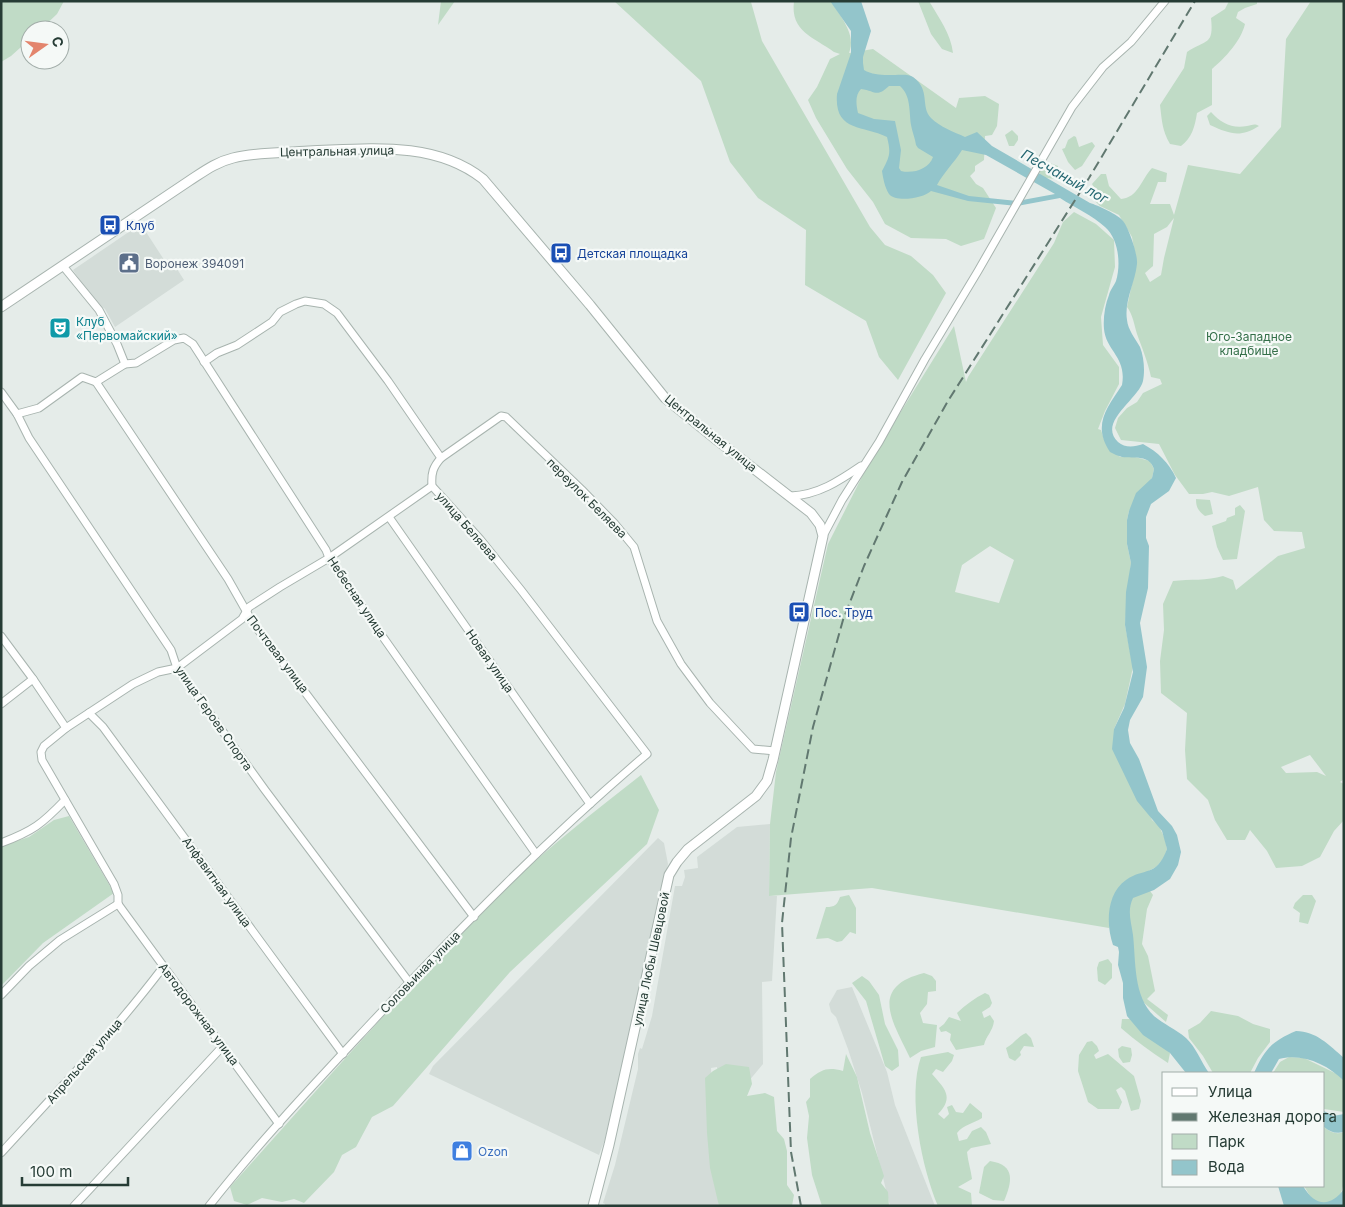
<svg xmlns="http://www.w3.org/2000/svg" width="1345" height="1207" font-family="Inter,sans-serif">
  <rect width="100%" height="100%" fill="#e5ece9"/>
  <g fill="#d3dcd8">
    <polygon points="139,225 144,233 146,232 170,269 177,269 184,280 115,327 105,309 92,298 73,270"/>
    <polygon points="770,824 769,896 777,896 772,981 762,982 763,1064 743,1088 719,1090 717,1067 711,1068 719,1206 605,1206 605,1204 603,1203 615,1165 638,1069 638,1054 640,1048 642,1049 652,1016 675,886 682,886 685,877 684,870 698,868 697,857 737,827"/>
    <polygon points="658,838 664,843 668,864 605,1139 599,1155 429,1074 433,1066"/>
    <polygon points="852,987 887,1072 895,1105 935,1206 890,1206 862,1093 848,1049 836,1017 831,1012 829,1004 837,990"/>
  </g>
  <g fill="#c0dbc6" fill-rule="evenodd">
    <polygon points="1,1 64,1 57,14 40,30 30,30 30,39 11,56 1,62"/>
    <polygon points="441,1 455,1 438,25"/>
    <polygon points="614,1 751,2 762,41 870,227 885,245 911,256 933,275 946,293 898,380 879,357 866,321 805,285 806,230 758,198 730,162 701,81"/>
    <path d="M794 1H831C840 16 857 35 849 53L873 49 956 108 959 98 985 96 999 104 997 126 992 135 985 136 984 160 975 166V171L970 176 976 184 983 188 996 208 984 239 961 246 946 239 911 238 885 224 873 202 847 169 816 118 808 100 817 87 830 59 840 54 834 52C814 37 790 32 794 1Z"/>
    <path d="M918 1H929C939 18 951 34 953 53L942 49 931 34Z"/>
    <path d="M1229 1H1257V4L1245 8 1238 12 1236 18 1245 24C1241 41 1225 58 1212 69V105L1197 113C1195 126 1192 138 1181 146L1170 144C1162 130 1162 121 1160 105L1184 68 1187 52C1206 39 1214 46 1211 18L1225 9Z"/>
    <path d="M1311 1H1344V779L1340 782 1344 784V820L1334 831 1320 857 1302 866 1276 868 1267 851 1250 830 1245 840H1227L1215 820 1208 800 1187 779 1185 750 1187 713 1161 693 1160 661 1164 630 1163 604 1173 581C1190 579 1207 581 1223 576L1233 580 1236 590 1278 556 1305 548 1302 532 1274 531 1264 520 1258 487 1229 496 1212 492 1203 494H1189L1175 475 1159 444 1121 440 1115 428 1118 418 1127 408 1137 402 1143 393 1162 384 1160 379 1151 377C1148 362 1142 348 1137 334 1134 324 1133 315 1127 307L1135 270V254L1132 237 1119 215 1100 206 1093 199 1097 192 1092 184 1101 174H1106L1109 186 1121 199C1138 198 1142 178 1152 168L1167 173 1166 182H1158L1150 204H1170L1174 215 1188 165 1240 174 1281 127 1286 39ZM1174 218 1164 258 1161 275 1150 282 1145 273 1153 266 1154 234 1167 227ZM1310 755 1326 776 1317 772 1286 773 1281 767Z"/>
    <path d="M1211 112C1221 123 1232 129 1247 126 1253 125 1254 123 1259 126 1240 138 1230 134 1210 125L1207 116Z"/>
    <polygon points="1012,130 1018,136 1018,140 1014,146 1009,146 1005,135"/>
    <polygon points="1074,136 1076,137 1079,147 1092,142 1095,146 1082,166 1075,170 1068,162 1062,149 1065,148 1068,140"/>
    <polygon points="1050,163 1058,166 1058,175 1057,179 1045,178 1040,176 1039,170 1043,167 1047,167"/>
    <path d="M1074 212 1096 224 1114 240 1115 267 1101 317 1103 345 1119 367V384L1105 411 1098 429 1101 430 1104 439 1120 457H1135L1150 461 1154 469 1152 478 1129 511 1127 520V544L1131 563 1125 625 1133 667 1125 704 1114 729 1152 820 1159 826 1165 839 1167 849 1164 858 1156 867 1145 873 1128 879 1112 901 1109 928 872 888 769 896 770 824 776 772 828 544 869 463 954 326 966 382 968 377 1054 243 1063 222ZM990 546 1014 560 999 603 955 592 962 565Z"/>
    <path d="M1196 499 1210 500 1213 514 1205 516C1198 511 1196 507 1196 499Z"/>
    <polygon points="1240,505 1245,511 1237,559 1223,560 1217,547 1212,526 1226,521 1227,518 1235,515 1235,508"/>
    <path d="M641 775 659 810 647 844 510 972 393 1106 372 1117 356 1147 342 1155 334 1172 304 1203 294 1199 282 1202 262 1198 247 1205 234 1201 230 1187C320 1087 409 984 505 889 547 848 594 812 641 775Z"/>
    <polygon points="69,816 114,893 43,943 1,986 1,846 29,837 54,820"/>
    <polygon points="1146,890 1150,891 1153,895 1147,909 1142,944 1148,956 1155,991 1147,999 1168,1015 1166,1022 1142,1001 1128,965 1128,896"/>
    <path d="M849 895 856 908V934L850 932 842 941 837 942 828 938 816 939 826 907C835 907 837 905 840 897Z"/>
    <polygon points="1303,895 1312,895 1316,901 1308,924 1299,922 1300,913 1293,908 1295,903"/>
    <polygon points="1108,959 1112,964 1112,978 1105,985 1098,981 1097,968 1099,962"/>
    <path d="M924 973 932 976 936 981V991L928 992 927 1004 920 1013 923 1023 937 1025 935 1047 921 1051 910 1058C893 1022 868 987 924 973Z"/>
    <polygon points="862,976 869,981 879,995 885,1024 898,1050 899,1066 892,1071 885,1066 866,1001 852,983"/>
    <path d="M985 993 989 995 992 1003 990 1007 982 1012 984 1018 990 1015 994 1021C993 1031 986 1036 984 1045L956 1050 950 1040 951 1034 946 1031 941 1032 939 1028 944 1024 949 1017 961 1021 957 1013C965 1005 975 998 985 993Z"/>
    <polygon points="1211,1011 1238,1016 1253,1024 1270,1029 1270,1042 1258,1058 1250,1073 1213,1073 1203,1056 1189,1038 1188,1030 1200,1023"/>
    <path d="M1122 1019H1134L1170 1053 1168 1063C1151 1052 1136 1041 1121 1028Z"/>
    <path d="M1026 1033 1031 1038 1034 1047 1024 1046 1020 1052 1021 1055 1015 1061 1009 1058 1006 1048C1014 1044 1017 1037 1026 1033Z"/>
    <polygon points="1092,1041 1097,1046 1099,1051 1094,1055 1096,1059 1108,1054 1134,1076 1141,1101 1139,1109 1131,1111 1125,1091 1121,1087 1116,1090 1122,1102 1119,1109 1098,1109 1088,1102 1078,1071 1079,1055 1087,1042"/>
    <polygon points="1122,1046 1131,1048 1132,1055 1130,1062 1123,1063 1119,1057 1118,1049"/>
    <path d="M948 1052 954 1055 952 1061 943 1072 936 1069 932 1074C944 1088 955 1097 938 1114L944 1119 949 1114 947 1107 952 1105 956 1112 963 1113 970 1103 982 1113V1118C973 1124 964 1124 957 1133L959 1141 967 1139 972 1131 981 1127 986 1132 991 1144 971 1148 967 1152C968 1162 971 1170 972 1179L958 1187 971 1193 972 1206H938C922 1169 907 1096 921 1057Z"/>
    <path d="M846 1054 857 1077 870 1133 884 1176 881 1183 888 1192 889 1206H822L812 1175 807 1138 809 1116 806 1102 810 1097V1079C822 1069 828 1067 843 1071Z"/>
    <polygon points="1289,1057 1304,1058 1339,1075 1344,1082 1344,1112 1324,1109 1324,1073 1273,1073 1280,1062"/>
    <polygon points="726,1064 749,1067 752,1084 747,1096 765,1093 774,1097 777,1131 784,1139 787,1151 787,1185 794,1195 792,1206 719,1206 710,1168 707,1133 705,1078 713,1071"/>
    <path d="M1324 1127C1330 1132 1336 1135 1344 1132 1344 1143 1344 1153 1344 1164 1344 1186 1345 1204 1318 1204L1310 1196 1304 1186H1324Z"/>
    <path d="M990 1161C1016 1165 1012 1182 1004 1201L993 1200 979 1193 984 1167Z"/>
  </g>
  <g fill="#93c5cb" fill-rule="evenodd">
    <path d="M830 1H861L871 31 863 57V63L864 70C881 80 905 71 913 77 931 90 920 107 931 118 940 127 954 132 965 137L977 132 992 146 1090 203C1097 205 1119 215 1123 221 1129 228 1138 255 1137 264 1135 283 1124 301 1127 320 1128 330 1135 338 1140 347 1144 357 1145 371 1143 381 1139 399 1097 422 1118 442 1125 448 1134 447 1143 444 1158 452 1169 463 1176 478L1169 491 1151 504 1146 517V538L1149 546 1148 588 1140 623 1147 667 1143 697 1130 720 1128 730 1130 743 1139 759 1158 811 1172 826 1177 835 1181 852 1178 865 1170 879 1154 890 1133 898C1127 911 1131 921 1133 935 1136 961 1133 996 1154 1016 1163 1024 1176 1029 1186 1038 1196 1047 1201 1062 1209 1073H1186L1170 1053 1143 1035 1127 1016 1123 998V983L1118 965 1119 952 1118 947 1113 945C1106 925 1106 894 1126 880 1144 867 1156 878 1167 849L1162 831 1137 801 1112 749 1114 729 1124 708 1133 672 1125 625 1126 592 1131 563 1127 544V520L1129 511 1136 493 1152 478 1154 469C1149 454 1135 459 1122 457 1118 456 1114 454 1110 452 1092 425 1107 408 1122 385 1127 357 1106 351 1104 329 1103 318 1105 305 1109 295 1110 290 1114 286 1116 281 1121 265 1119 239 1105 227 1093 216 1074 207 1060 198L1017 206 968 201 931 191C924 198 896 203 889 194 885 188 883 178 882 171 890 156 891 153 887 137 862 125 834 132 837 94L851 53V31ZM889 86H900C911 96 909 110 911 125 912 131 915 138 916 145L918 148 933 157C929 169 913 174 901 171L899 168 901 150 895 121 874 119 858 113C856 104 855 95 861 89 876 91 876 98 889 86ZM962 150 986 155 1055 194 1017 201 969 196 937 185C944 172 954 163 962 150Z"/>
    <path d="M1296 1031C1316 1031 1329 1045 1344 1058V1081C1327 1064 1302 1053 1279 1059L1271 1073H1254C1264 1050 1272 1041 1296 1031Z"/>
    <path d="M1324 1111 1333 1116 1344 1114V1132C1336 1134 1330 1132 1324 1127Z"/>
    <path d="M1278 1186H1303C1315 1207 1331 1207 1344 1189V1206H1284Z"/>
  </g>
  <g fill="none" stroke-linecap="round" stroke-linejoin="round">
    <g stroke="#a8b4af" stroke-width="9">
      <g id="minor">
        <polyline points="63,266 99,310 117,344 125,364"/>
        <path d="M204 362 217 353 237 345 272 322 280 312 296 304 305 301 324 304 337 313 388 381 441 458C433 467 431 473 432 486L480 539 521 590 647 754C550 836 460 928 373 1021 317 1081 260 1141 209 1206"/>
        <polyline points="96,382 228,579 253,623 474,917"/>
        <polyline points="1,392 17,414 29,438 171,650 177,668 265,790 409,982"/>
        <polyline points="17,414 39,408 82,377 96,382 125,364 136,363 174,340 184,338 193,344 326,550 329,558 378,630 536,854"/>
        <polyline points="441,458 501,416 506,417 582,490 615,524 634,547 657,621 681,664 710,703 753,749 775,751"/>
        <path d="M791 496C818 495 839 481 861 466"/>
        <polyline points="389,517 590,804"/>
        <polyline points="823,536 842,500 879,442 925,359 978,271 1072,107 1103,67 1131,42 1165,1"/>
        <polyline points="1,636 33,679 66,728"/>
        <polyline points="1,704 33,679"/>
        <polyline points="89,713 103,727 343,1054"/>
        <path d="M1 843C33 831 42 824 65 800"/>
        <polyline points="118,904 118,895 114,884 42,760 41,752 44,746 66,728 133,684 158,672 177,668 242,619 249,607 280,587 329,558 432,486"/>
        <polyline points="118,904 279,1124"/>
        <polyline points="1,995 29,966 60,940 118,904"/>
        <path d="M1 1153C57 1092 114 1032 164 966"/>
        <polyline points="74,1206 223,1046"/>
      </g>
    </g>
    <g stroke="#a8b4af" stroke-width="11">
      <path id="tertiary" d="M1 307 189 181C203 172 216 162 233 158 257 152 284 153 309 151 367 149 434 140 483 179L590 305 665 398 718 441 811 513 820 525 823 536 773 760 767 781 756 796 688 849 677 862 669 875 609 1145 593 1206"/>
    </g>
    <use href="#minor" stroke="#fff" stroke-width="7"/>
    <use href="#tertiary" stroke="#fff" stroke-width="9"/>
    <polyline stroke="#617870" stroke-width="2" stroke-dasharray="10 5" stroke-linecap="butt" points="801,1206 791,1152 782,923 791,838 813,727 843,620 864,566 902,482 948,401 1089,178 1195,1"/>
  </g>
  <defs>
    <g id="bus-square" transform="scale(1.125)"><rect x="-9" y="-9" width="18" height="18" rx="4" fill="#1a4fb4" stroke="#f5f9f7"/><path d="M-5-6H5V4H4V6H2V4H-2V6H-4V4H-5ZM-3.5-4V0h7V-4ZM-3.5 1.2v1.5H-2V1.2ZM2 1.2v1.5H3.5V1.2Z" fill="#fff"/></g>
    <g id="civic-square" transform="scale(1.125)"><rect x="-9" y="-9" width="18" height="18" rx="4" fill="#5c6f8a" stroke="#f5f9f7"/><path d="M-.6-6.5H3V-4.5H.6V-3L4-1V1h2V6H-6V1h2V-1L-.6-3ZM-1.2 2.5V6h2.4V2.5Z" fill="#fff"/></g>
    <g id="theatre-square" transform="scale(1.125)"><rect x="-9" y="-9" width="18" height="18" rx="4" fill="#0f9aa8" stroke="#f5f9f7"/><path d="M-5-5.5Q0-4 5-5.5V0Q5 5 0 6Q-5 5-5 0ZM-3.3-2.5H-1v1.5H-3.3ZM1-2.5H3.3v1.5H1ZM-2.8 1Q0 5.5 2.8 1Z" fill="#fff"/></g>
    <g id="shop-square" transform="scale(1.125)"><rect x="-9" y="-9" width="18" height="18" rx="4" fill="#3f7fe0" stroke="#f5f9f7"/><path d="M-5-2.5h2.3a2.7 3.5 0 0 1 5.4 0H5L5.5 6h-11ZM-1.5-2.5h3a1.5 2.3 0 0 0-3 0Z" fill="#fff"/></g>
  </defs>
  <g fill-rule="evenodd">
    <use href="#bus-square" x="110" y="225"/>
    <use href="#bus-square" x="561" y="253"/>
    <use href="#civic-square" x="129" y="263"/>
    <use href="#theatre-square" x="60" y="328"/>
    <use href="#bus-square" x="799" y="612"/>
    <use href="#shop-square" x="462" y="1151"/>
  </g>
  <g text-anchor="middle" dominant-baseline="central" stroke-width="4.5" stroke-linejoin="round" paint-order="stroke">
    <g font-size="12" fill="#263c35" stroke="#f5f9f7">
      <text transform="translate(337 151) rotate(-1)">Центральная улица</text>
      <text transform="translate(711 433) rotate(39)">Центральная улица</text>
      <text transform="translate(587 498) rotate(45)">переулок Беляева</text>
      <text transform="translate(467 526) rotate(49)">улица Беляева</text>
      <text transform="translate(357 597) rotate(56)">Небесная улица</text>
      <text transform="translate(278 654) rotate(53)">Почтовая улица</text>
      <text transform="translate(490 661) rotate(55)">Новая улица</text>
      <text transform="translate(214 718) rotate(55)">улица Героев Спорта</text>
      <text transform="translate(217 882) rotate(54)">Алфавитная улица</text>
      <text transform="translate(651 959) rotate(-78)">улица Любы Шевцовой</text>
      <text transform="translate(420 972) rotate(-46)">Соловьиная улица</text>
      <text transform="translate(199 1014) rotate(53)">Автодорожная улица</text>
      <text transform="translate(84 1061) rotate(-49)">Апрельская улица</text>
    </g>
    <g font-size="12" fill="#164399" stroke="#f5f9f7" text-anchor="start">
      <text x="126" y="225">Клуб</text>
      <text x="577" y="253">Детская площадка</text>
      <text x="815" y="612">Пос. Труд</text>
    </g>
    <g font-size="12" fill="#4e5e75" stroke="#f5f9f7" text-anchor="start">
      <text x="145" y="263">Воронеж 394091</text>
    </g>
    <g font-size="12" fill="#0d838f" stroke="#f5f9f7" text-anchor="start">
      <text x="76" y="321">Клуб<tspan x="76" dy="14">«Первомайский»</tspan></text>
    </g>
    <g font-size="12" fill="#346f49" stroke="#f5f9f7">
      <text x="1249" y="336">Юго-Западное<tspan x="1249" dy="14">кладбище</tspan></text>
    </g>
    <g font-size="12" fill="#366cbe" stroke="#f5f9f7" text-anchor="start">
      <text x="478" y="1151">Ozon</text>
    </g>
    <g font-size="14" font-style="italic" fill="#266872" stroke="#f5f9f7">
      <text transform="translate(1065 176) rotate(29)">Песчаный лог</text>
    </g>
  </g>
  <rect width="1345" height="1207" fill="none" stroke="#263c35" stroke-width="5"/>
  <rect x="1162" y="1072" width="162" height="115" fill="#f5f9f7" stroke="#a2ada9"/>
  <rect x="1172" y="1088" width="25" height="8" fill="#ffffff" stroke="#a2ada9"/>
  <text x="1208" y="1097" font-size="15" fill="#263c35">Улица</text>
  <rect x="1172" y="1113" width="25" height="8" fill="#617870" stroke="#a2ada9"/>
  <text x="1208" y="1122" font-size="15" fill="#263c35">Железная дорога</text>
  <rect x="1172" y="1134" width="25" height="15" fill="#c0dbc6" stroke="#a2ada9"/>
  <text x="1208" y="1147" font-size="15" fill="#263c35">Парк</text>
  <rect x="1172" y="1160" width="25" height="15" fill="#93c5cb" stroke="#a2ada9"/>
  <text x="1208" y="1172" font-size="15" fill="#263c35">Вода</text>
  <g transform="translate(45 45) rotate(76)"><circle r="24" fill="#f5f9f7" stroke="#a2ada9"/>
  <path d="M0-4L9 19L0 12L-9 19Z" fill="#e3856d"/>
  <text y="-8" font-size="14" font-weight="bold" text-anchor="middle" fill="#263c35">С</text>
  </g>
  <path d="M22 1177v8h106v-8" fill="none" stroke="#263c35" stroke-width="2.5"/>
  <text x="30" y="1177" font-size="15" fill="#263c35" stroke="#f5f9f7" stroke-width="4" paint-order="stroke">100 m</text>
</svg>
